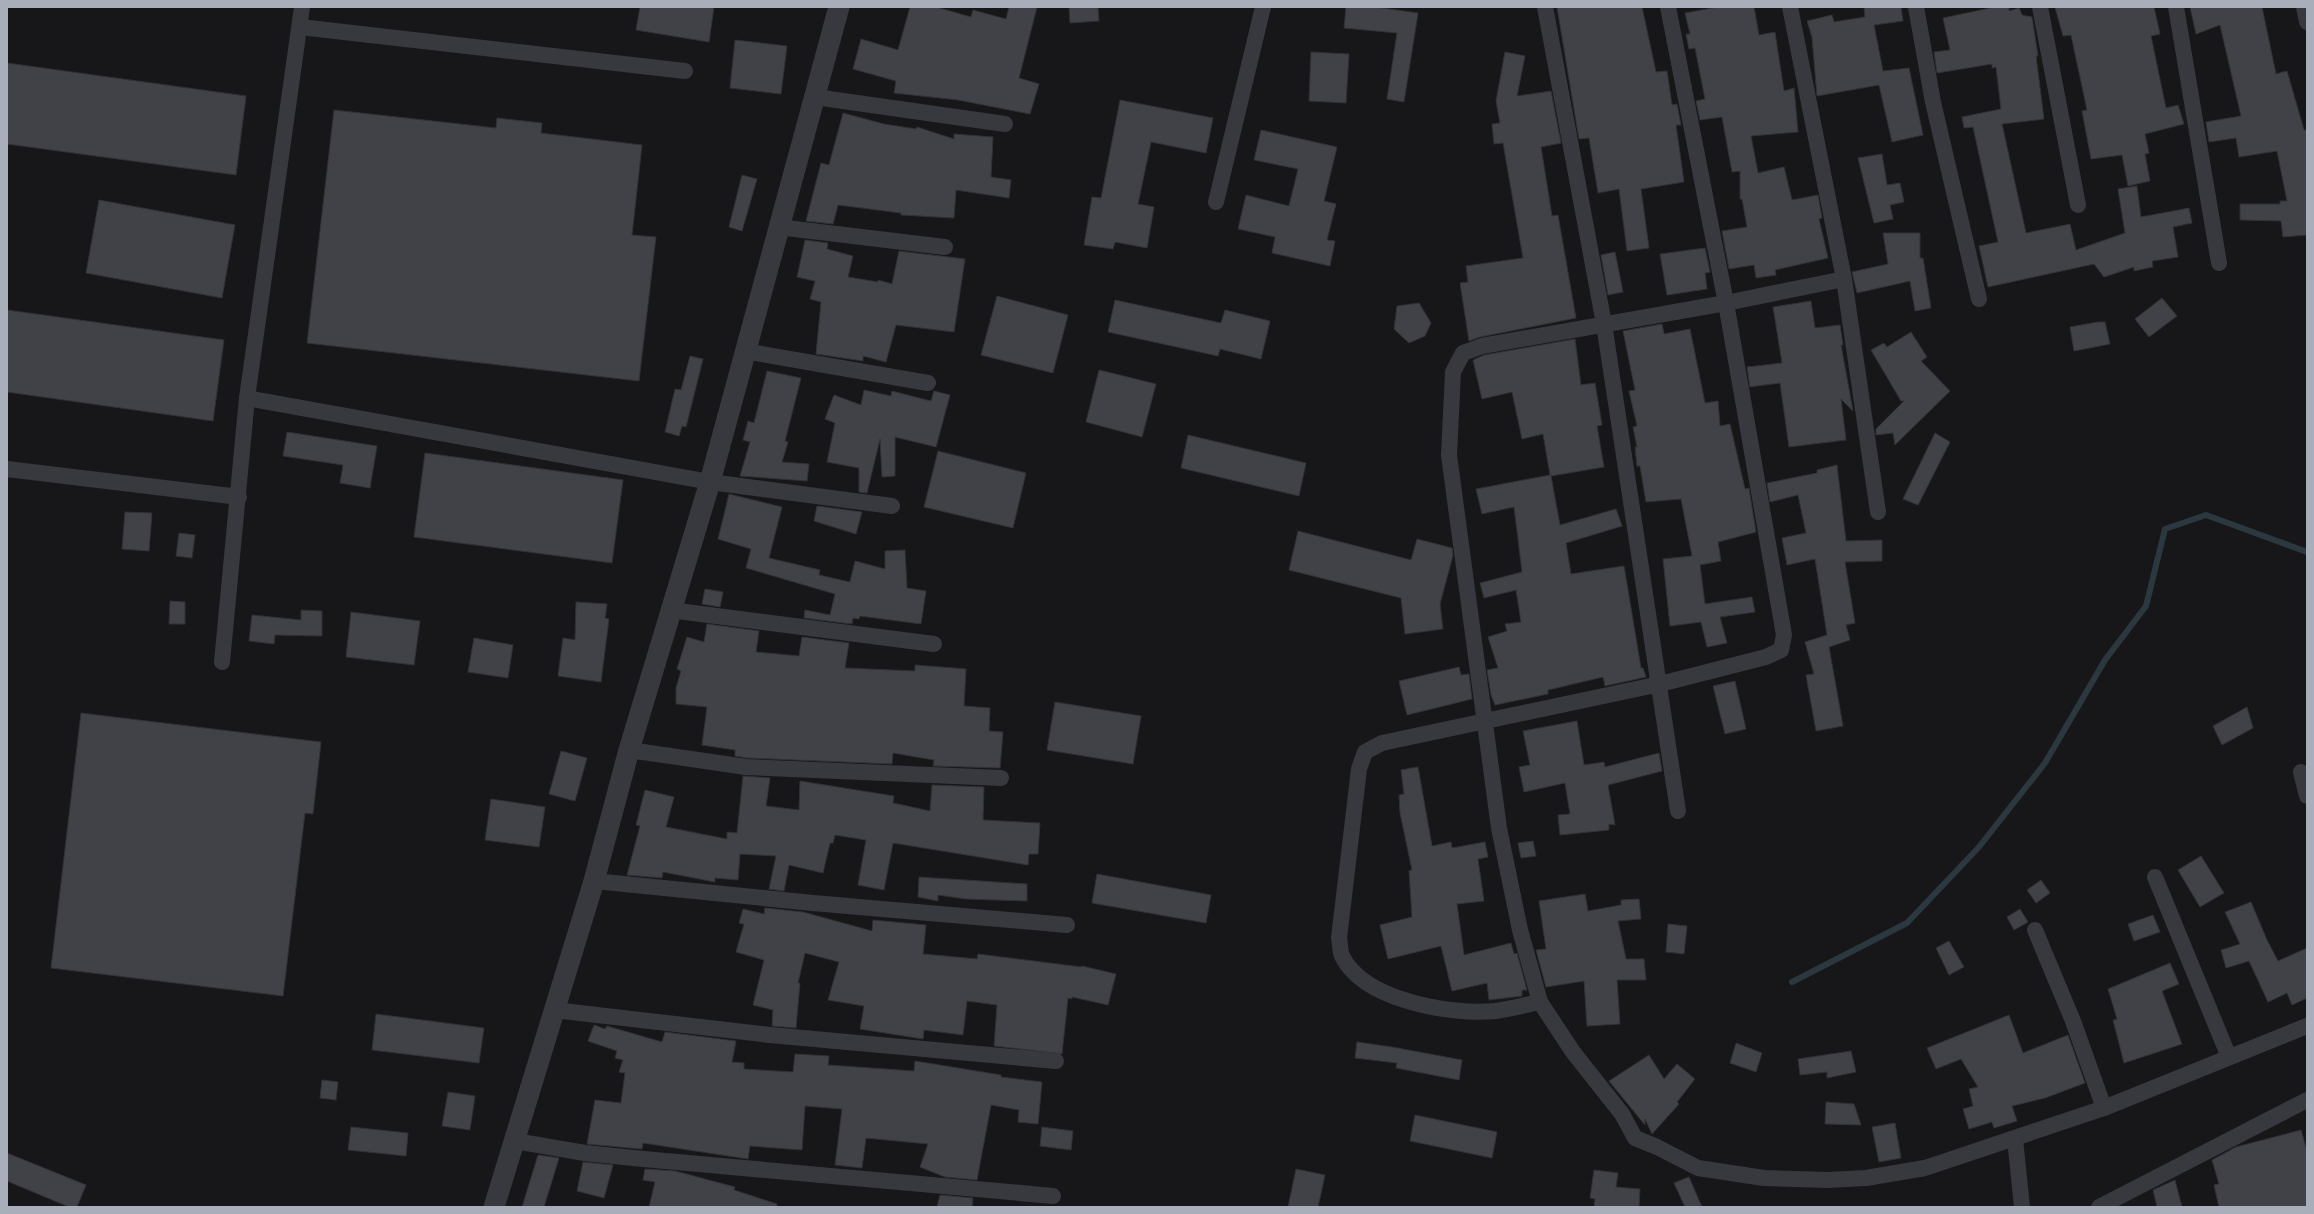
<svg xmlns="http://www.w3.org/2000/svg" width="2314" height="1214" font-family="'Roboto Condensed',sans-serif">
  <rect width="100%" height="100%" fill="#17171a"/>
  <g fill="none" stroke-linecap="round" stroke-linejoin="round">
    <polyline stroke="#2c383f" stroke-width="6" points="1792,982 1907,923 1979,847 2045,763 2105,660 2146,606 2165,529 2206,515 2307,552"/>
  </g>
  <g fill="#414247" stroke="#313136">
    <polygon points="640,7 714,7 709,42 636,30"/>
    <polygon points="910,7 936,7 971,17 973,10 1006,19 1009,7 1037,7 1019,78 1039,84 1030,114 958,100 894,93 896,81 853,69 861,39 898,50"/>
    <polygon points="1069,7 1098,7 1099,21 1070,23"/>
    <polygon points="1346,7 1375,7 1418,13 1404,102 1387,99 1397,33 1344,28"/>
    <polygon points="1557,7 1642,7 1656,72 1667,71 1672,105 1677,104 1681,125 1676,125 1684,182 1641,189 1649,248 1627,251 1619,189 1598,193 1589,138 1579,139"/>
    <polygon points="1718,7 1754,7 1759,35 1775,32 1784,91 1794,88 1798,132 1751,136 1758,173 1784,167 1792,200 1818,195 1822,218 1819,219 1828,258 1775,270 1776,275 1756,278 1754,265 1729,269 1722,231 1747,227 1742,199 1740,199 1740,171 1732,172 1722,117 1700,120 1696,101 1705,99 1695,48 1689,49 1686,34 1690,34 1685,13"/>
    <polygon points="1864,7 1901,7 1903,21 1874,25 1883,71 1909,68 1923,135 1892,142 1879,85 1817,96 1812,37 1807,21 1832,15 1834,22 1865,17"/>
    <polygon points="1995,7 2009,7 2009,11 2019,8 2022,15 2032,17 2038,56 2036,56 2044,119 2002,124 2026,233 2070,224 2076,250 2125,233 2118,189 2137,186 2141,217 2189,208 2192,223 2173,227 2178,257 2152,261 2153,267 2134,271 2134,267 2104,277 2094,264 1988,287 1979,246 1998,242 1973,127 1964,128 1962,117 2001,109 1996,67 1992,68 1992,64 1937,73 1934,52 1950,50 1943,18"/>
    <polygon points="2055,7 2154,7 2160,34 2151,36 2166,108 2178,105 2184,124 2145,134 2149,153 2145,154 2150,181 2128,186 2122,155 2091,159 2082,111 2087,110 2071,35 2063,36"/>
    <polygon points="2190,7 2262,7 2276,74 2287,71 2304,130 2307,130 2307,235 2283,237 2281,221 2240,220 2240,204 2280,204 2280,201 2287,201 2277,151 2239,157 2236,138 2209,142 2206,122 2241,116 2220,25 2196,34"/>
    <polygon points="735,40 787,46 781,94 730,88"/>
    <polygon points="1311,52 1349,54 1346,103 1309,101"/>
    <polygon points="1505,52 1525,56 1517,96 1551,91 1561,143 1541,147 1552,216 1558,215 1576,318 1480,337 1469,341 1460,283 1468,282 1466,266 1523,258 1503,143 1494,144 1492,124 1500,123 1496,101"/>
    <polygon points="7,63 246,96 236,175 7,144"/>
    <polygon points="1120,100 1213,118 1206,153 1151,142 1138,204 1154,207 1147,248 1115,242 1113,249 1084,245 1092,197 1101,198"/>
    <polygon points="334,110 496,128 497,118 542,123 541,133 642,145 632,235 656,237 639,381 307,343"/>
    <polygon points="843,113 884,124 916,129 917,127 954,139 954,134 993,137 991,177 1011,180 1009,198 956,190 954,218 901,215 901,213 838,205 833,224 806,221 821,163 829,165"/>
    <polygon points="1261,130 1337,147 1324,201 1336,204 1327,240 1335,241 1330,266 1272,253 1275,237 1238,229 1246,195 1289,206 1298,169 1254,160"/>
    <polygon points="1882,154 1887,185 1900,183 1904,202 1890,205 1893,219 1874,223 1858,158"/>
    <polygon points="742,175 757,179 742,231 729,227"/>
    <polygon points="99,200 235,225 222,298 86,273"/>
    <polygon points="1883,233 1920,233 1920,258 1923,258 1931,308 1915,311 1910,281 1857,293 1852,272 1888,264"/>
    <polygon points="805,240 828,243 827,249 853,256 848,277 878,282 878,280 892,284 899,251 965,259 954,332 896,325 886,362 863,356 863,361 816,354 821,302 810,299 815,281 797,277"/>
    <polygon points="1705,248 1710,272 1705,273 1707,289 1667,295 1660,254"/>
    <polygon points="1615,252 1623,292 1608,295 1601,255"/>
    <polygon points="997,296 1068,315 1053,373 981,355"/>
    <polygon points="2162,298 2177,316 2149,337 2135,319"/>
    <polygon points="1115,300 1221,323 1225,310 1270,321 1261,359 1220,349 1218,356 1108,332"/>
    <polygon points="1811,301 1815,328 1840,325 1843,345 1841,345 1853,411 1841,399 1846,440 1789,447 1780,383 1750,387 1747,367 1782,363 1773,307"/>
    <polygon points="1419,303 1431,323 1425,336 1409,343 1394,329 1397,306"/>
    <polygon points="7,310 224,340 213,421 7,392"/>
    <polygon points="2098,322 2105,322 2110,344 2074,351 2070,327"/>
    <polygon points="1662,324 1664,334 1690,329 1705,403 1718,401 1720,426 1730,424 1745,489 1749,488 1756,532 1718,542 1721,561 1700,565 1705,604 1752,597 1755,612 1720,617 1727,643 1707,647 1701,622 1670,626 1663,559 1692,556 1681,499 1646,502 1640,466 1637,466 1635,447 1637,447 1633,427 1637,426 1629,391 1635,390 1623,331"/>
    <polygon points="1911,332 1927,357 1921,361 1950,391 1895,445 1893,433 1876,435 1876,429 1904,401 1901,401 1871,350 1884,343 1887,347"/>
    <polygon points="1575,339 1581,385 1595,383 1602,425 1597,426 1604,467 1551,476 1560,525 1616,509 1622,526 1566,543 1571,574 1624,566 1641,668 1643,668 1646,677 1605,686 1603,677 1548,690 1548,694 1495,705 1491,695 1487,670 1498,668 1488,637 1507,631 1505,624 1521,622 1516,590 1484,598 1480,583 1522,572 1514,507 1482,514 1476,489 1550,475 1543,434 1522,439 1512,392 1482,399 1473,360 1484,355"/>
    <polygon points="690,356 703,359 686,427 682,426 679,436 665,432 675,389 681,390"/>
    <polygon points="1099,370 1156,384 1142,437 1086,422"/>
    <polygon points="767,371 801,378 785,441 788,442 782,462 809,464 807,481 740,476 750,442 743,440 748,421 754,423"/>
    <polygon points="864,390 891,396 892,391 931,401 934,391 950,395 936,447 895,437 895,476 882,477 880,439 867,493 859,492 859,468 827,462 835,423 825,419 834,395 861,405"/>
    <polygon points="287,432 377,446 370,488 340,483 343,465 283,456"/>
    <polygon points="1935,433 1950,442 1918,505 1903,499"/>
    <polygon points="1188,435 1306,463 1299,496 1181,468"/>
    <polygon points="938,451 1026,473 1013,528 924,507"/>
    <polygon points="425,453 623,480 612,563 414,537"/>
    <polygon points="1837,465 1846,541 1882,540 1882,561 1845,562 1855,623 1846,625 1850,640 1829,647 1843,726 1816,731 1806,675 1814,674 1805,642 1827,635 1815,559 1787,565 1782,538 1806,533 1798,495 1770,502 1767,483 1817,473 1817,470"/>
    <polygon points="729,494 782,507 769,558 820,570 819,575 850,582 855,561 885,569 885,551 905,550 907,588 926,591 921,624 860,616 859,619 853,618 852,624 804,618 805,610 830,615 835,594 746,568 751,549 718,539"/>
    <polygon points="817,506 862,512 856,534 814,521"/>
    <polygon points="125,512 152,513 149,551 122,549"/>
    <polygon points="1298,531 1411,560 1417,539 1452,548 1453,555 1440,604 1443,629 1405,634 1401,598 1289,570"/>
    <polygon points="179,533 195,535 192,558 176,556"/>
    <polygon points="705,589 723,592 720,607 702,604"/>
    <polygon points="170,601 185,602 185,624 169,624"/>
    <polygon points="576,602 607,604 605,618 609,619 601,682 558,676 563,638 575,640"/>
    <polygon points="301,610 322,611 322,636 275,635 274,644 249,641 252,615 301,620"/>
    <polygon points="351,612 420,621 414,665 346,657"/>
    <polygon points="707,624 759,631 756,652 799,656 802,637 849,643 845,668 915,671 915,665 966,669 964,706 990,708 989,731 1003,732 1000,768 933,766 934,760 893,753 892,764 747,758 735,756 735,750 702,745 707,707 676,704 676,688 681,671 677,669 687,637 704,642"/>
    <polygon points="474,638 513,645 508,678 468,672"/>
    <polygon points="1459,667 1461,675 1469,674 1472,699 1407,715 1399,681"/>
    <polygon points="1735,681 1746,729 1725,734 1713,686"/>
    <polygon points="1055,702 1141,716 1133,764 1047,750"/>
    <polygon points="2247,707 2253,728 2222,745 2213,726"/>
    <polygon points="81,713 321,742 313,814 305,813 283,996 51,968"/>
    <polygon points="1577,721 1584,765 1604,762 1605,767 1659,753 1662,771 1608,785 1615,825 1609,824 1609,830 1560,835 1558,815 1570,814 1565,783 1524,792 1519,767 1530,765 1523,731"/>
    <polygon points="561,751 587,758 575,801 549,794"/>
    <polygon points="1418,767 1432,846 1451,842 1452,848 1485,842 1488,857 1478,859 1484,901 1457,904 1464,955 1511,943 1514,954 1517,953 1527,990 1522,990 1522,996 1489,1000 1487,983 1452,991 1441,946 1388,959 1380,925 1412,917 1409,871 1412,870 1400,813 1399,795 1404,794 1401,770"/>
    <polygon points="743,776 770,778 766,806 799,810 800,781 894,796 893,803 930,811 932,785 984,787 983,820 1040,823 1038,854 1029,854 1028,865 893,843 884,890 858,885 866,840 835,835 833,843 830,843 823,873 789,865 784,891 769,889 776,856 740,854 738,880 715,878 715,882 663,872 662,878 627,875 640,826 636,825 645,790 674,797 666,827 727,839 727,832 737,833"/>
    <polygon points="491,799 545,807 539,847 485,840"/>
    <polygon points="1533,841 1536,856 1521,858 1518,843"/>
    <polygon points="2201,856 2224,893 2200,907 2178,870"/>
    <polygon points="1097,874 1211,895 1206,923 1092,903"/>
    <polygon points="919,877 1027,884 1027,901 966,899 938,895 938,901 918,897"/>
    <polygon points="2041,880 2050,893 2036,903 2027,890"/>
    <polygon points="1585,894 1588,911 1621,905 1621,900 1639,899 1641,919 1618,921 1626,959 1644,959 1646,980 1617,980 1620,1024 1587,1026 1584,981 1546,987 1536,950 1546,949 1539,901"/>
    <polygon points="2251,902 2267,940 2278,961 2307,948 2307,998 2292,1005 2287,993 2268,1002 2249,961 2226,968 2221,950 2240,944 2225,912"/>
    <polygon points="765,908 803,912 872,931 873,920 926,925 923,954 977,959 978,954 1082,967 1082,966 1116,974 1108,1005 1072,997 1072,999 1068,998 1062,1054 994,1046 997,1005 967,1001 963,1035 924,1030 923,1039 860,1029 864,1006 828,1000 839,962 805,953 798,983 800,983 796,1028 772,1026 773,1010 753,1005 764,960 736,952 744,924 739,923 743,909 764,914"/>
    <polygon points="2020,909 2028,922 2014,930 2007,917"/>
    <polygon points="2153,915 2160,932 2134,941 2128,924"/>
    <polygon points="1668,924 1687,926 1684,954 1666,952"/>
    <polygon points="1949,941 1964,967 1949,975 1936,948"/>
    <polygon points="2170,963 2179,984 2162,991 2182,1044 2124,1063 2113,1020 2117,1019 2108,989"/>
    <polygon points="376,1014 484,1028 479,1063 372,1050"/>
    <polygon points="2009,1015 2023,1053 2068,1035 2085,1083 2045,1098 2012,1106 2017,1121 1994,1128 1992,1122 1969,1129 1963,1109 1973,1106 1969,1089 1978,1087 1961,1059 1936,1069 1927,1048"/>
    <polygon points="594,1025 605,1029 607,1026 662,1042 665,1032 736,1041 732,1062 744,1063 744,1069 793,1072 795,1054 829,1056 828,1065 914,1071 915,1061 1001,1075 1001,1077 1042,1082 1038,1124 1018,1122 1019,1110 991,1105 977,1180 945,1177 920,1167 928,1144 866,1138 862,1168 835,1165 842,1109 805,1106 802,1150 750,1146 748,1159 643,1143 642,1149 587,1144 595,1100 621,1103 625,1073 619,1072 623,1060 615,1058 617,1051 588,1041"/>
    <polygon points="1357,1042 1392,1047 1462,1060 1459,1080 1396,1068 1397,1063 1355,1058"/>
    <polygon points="1736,1043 1762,1053 1756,1072 1730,1063"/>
    <polygon points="1851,1051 1856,1072 1827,1078 1827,1072 1800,1075 1798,1059"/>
    <polygon points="1649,1055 1664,1079 1677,1064 1695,1079 1677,1102 1679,1104 1652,1134 1645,1119 1645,1125 1609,1081"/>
    <polygon points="322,1080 338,1082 336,1100 320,1098"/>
    <polygon points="448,1092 475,1096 470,1130 442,1126"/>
    <polygon points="1826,1102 1854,1104 1861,1125 1825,1124"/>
    <polygon points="1415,1115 1497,1132 1492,1158 1410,1141"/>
    <polygon points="1895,1123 1901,1158 1879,1162 1872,1127"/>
    <polygon points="351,1127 408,1133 406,1156 348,1150"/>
    <polygon points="1042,1127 1073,1131 1071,1150 1040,1146"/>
    <polygon points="2301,1130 2307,1151 2307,1207 2219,1207 2214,1185 2219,1184 2212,1160 2236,1147"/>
    <polygon points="7,1153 86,1185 77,1207 69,1207 7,1181"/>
    <polygon points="538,1155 559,1158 544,1207 522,1207"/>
    <polygon points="583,1162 613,1165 604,1198 577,1191"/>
    <polygon points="645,1169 675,1171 735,1187 734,1190 777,1204 777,1207 649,1207 655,1182 643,1180"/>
    <polygon points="1296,1169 1325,1175 1318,1207 1288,1207"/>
    <polygon points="1594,1170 1618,1173 1616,1187 1640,1189 1639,1207 1594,1207 1595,1199 1590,1198"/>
    <polygon points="1689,1177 1702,1207 1685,1207 1674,1183"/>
    <polygon points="2175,1180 2182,1207 2157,1207 2153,1190"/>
    <polygon points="940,1195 973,1198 972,1207 937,1207"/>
  </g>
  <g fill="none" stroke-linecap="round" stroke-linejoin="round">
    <g stroke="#38393f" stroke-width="16">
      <polyline points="1545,7 1604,324 1678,811"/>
      <polyline points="1790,7 1844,279 1878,512"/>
      <polyline points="1916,7 1933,102 1979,299"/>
      <polyline points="2040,7 2078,205"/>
      <polyline points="2176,7 2219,263"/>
      <polyline points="2304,7 2307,22"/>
      <polyline points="300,27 685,71"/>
      <polyline points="815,97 1005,124"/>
      <polyline points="1216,202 1263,7"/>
      <polyline points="778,227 945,247"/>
      <polyline points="1844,279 1726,303 1482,346 1463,353 1453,372 1449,455 1499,828 1520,930 1540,1002 1573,1052 1622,1114 1635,1138 1657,1147 1698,1168 1764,1178 1828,1180 1866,1178 1925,1168 2104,1108 2307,1026"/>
      <polyline points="744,351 928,383"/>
      <polyline points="247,398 710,482 892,506"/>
      <polyline points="7,469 239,497"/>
      <polyline points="670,610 934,644"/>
      <polyline points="222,662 247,398 302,7"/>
      <polyline points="629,750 746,767 1001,778"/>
      <polyline points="2301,772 2307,796"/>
      <polyline points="2155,877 2229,1057"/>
      <polyline points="594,881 813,903 1067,925"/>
      <polyline points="2035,930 2073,1021 2104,1108"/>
      <path d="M1540 1002C1525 1005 1510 1009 1495 1011 1451 1015 1364 1001 1342 956 1340 951 1340 943 1339 938L1359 769 1365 752 1382 743 1660 684 1766 657 1781 650 1784 635 1726 303 1668 7"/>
      <polyline points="554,1010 770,1035 1056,1061"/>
      <polyline points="2015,1139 2022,1207"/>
      <polyline points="515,1141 585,1153 633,1158 1053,1196"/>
      <polyline points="2099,1207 2307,1100"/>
    </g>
    <polyline stroke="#38393f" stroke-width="21" points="494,1207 594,881 629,750 710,482 839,7"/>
  </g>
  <rect width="2314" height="1214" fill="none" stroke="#a8afba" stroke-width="16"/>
</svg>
